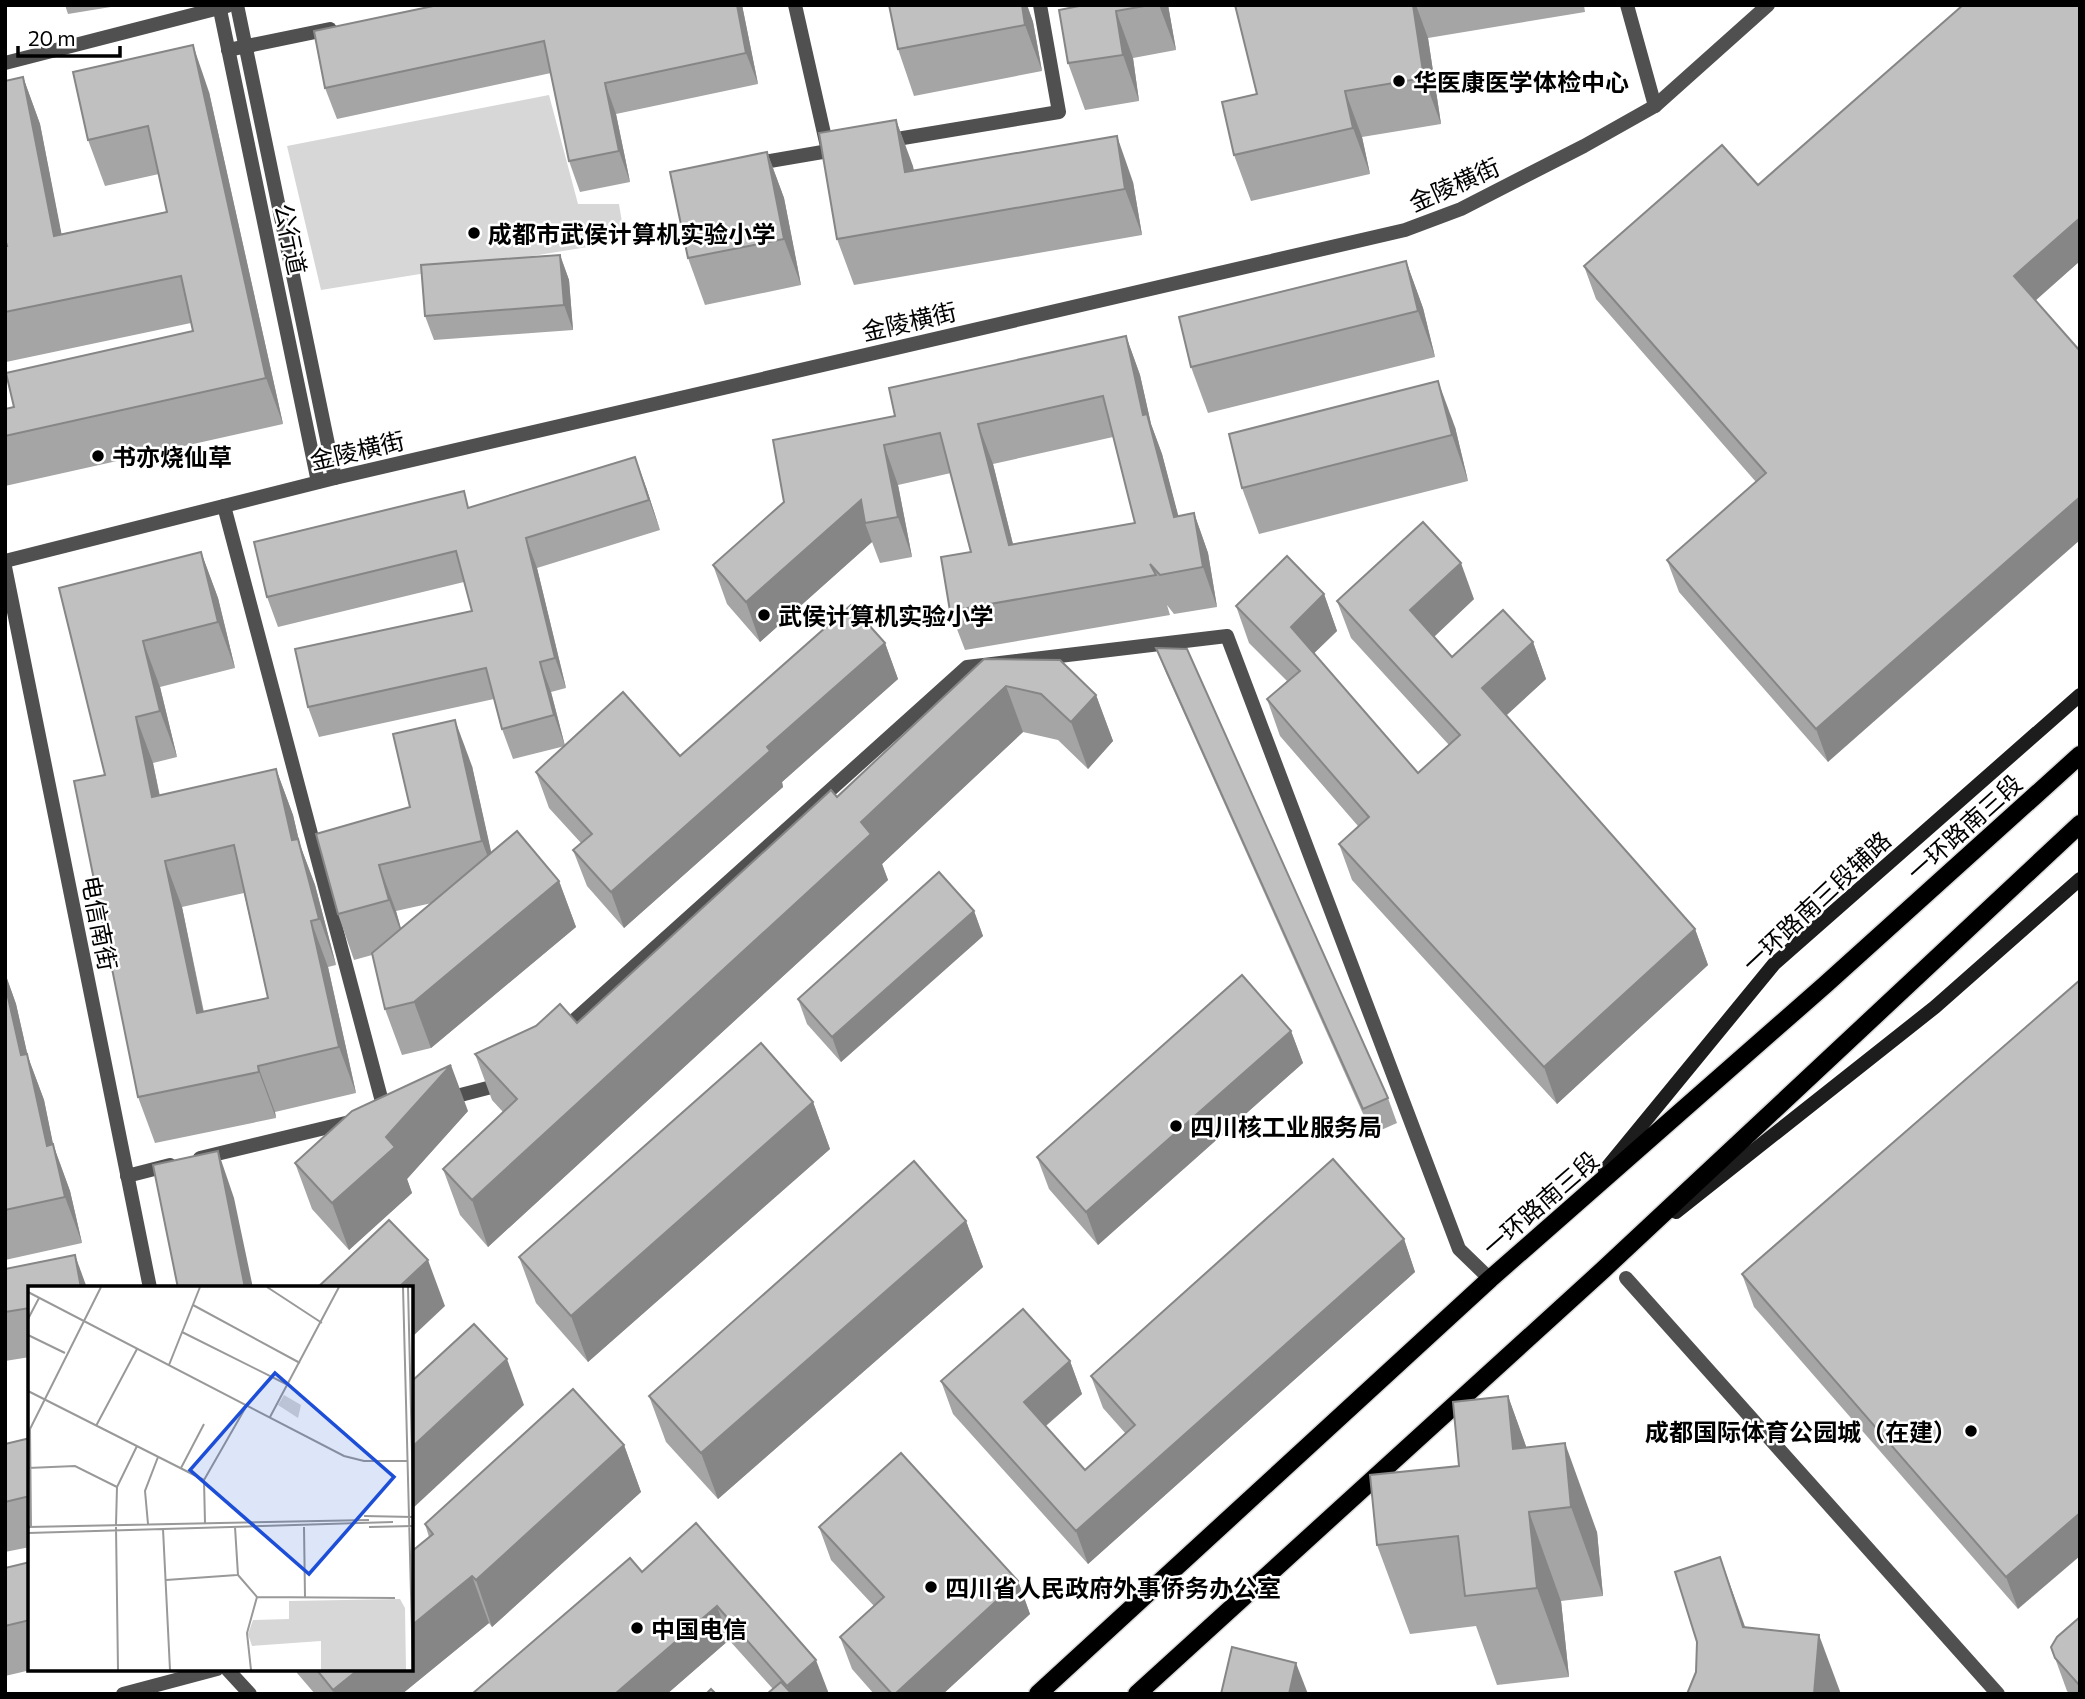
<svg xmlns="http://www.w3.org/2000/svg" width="2085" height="1699" font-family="Commissioner,'Noto Sans SC',sans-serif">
  <rect width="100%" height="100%" fill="#fff"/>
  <polygon fill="#d7d7d7" points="549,95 578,204 619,204 625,241 321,290 287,146"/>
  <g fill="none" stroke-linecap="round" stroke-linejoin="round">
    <g stroke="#dbdbdb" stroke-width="21">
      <g id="primary">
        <polyline points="1038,1694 1490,1279 1826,984 2080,755"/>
        <polyline points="1137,1694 1604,1269 2080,824"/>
      </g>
    </g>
    <g stroke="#505050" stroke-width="14">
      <polyline points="795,5 828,151"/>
      <polyline points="1627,5 1655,106"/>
      <polyline points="228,50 330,29"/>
      <polyline points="885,141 1059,112 1040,5"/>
      <polyline points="753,164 840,149"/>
      <polyline points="224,506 385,1113"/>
      <polyline points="560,1033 967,667 1227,636 1459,1249 1490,1279"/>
      <polyline points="445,1099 503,1084"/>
      <polyline points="200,1158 354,1121"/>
      <polyline points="127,1176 170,1165"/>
    </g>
    <g stroke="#505050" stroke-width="14">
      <polyline points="219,5 318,482"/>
      <polyline points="237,5 335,478"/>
      <polyline points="5,63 227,6"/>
      <polyline points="5,567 150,1288"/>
      <polyline points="1626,1278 1998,1694"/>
      <polyline points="227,1669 250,1694"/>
      <polyline points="123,1694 217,1669"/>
    </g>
    <polyline stroke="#505050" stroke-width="14" points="5,561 335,478 1405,230 1461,209 1584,146 1655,106 1768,5"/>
    <g stroke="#1d1d1d" stroke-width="14">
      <polyline points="1605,1170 1774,964 2080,695"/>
      <polyline points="1676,1212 1935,1007 2080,879"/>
    </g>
    <use href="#primary" stroke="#000" stroke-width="18"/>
  </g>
  <g fill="#a5a5a5" fill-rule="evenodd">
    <polygon points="65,5 123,5 68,14"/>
    <polygon points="438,5 742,5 758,84 616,114 630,182 580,192 569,161 551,73 337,119 325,88"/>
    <polygon points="889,5 1027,5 1033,22 1042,71 914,96 898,49"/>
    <polygon points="1084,5 1168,5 1176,50 1133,58 1139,101 1085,110 1068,63"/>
    <polygon points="1235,5 1584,5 1585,12 1428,38 1441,124 1362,137 1370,174 1251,201 1234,155 1257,94"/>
    <polygon points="2080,5 2080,261 2035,300 1828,762 1679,592 1667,560 1756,482 1596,299 1584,266 1758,185"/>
    <polygon points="23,77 40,124 61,234 167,212 159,174 105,186 88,140 209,92 283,424 5,486 5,436 14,407 193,331 191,323 6,362 5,246 7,246"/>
    <polygon points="896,120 914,171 1133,182 1142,235 854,285 837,239"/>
    <polygon points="767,152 784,198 801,285 705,305 688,258"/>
    <polygon points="560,255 569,280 573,330 434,340 425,316"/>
    <polygon points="1406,261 1423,308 1435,357 1208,413 1191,367"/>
    <path d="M1126 336 1140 375 1151 424 1162 454 1178 516 1194 513 1208 553 1217 607 1174 614 1167 605 1170 615 965 650 950 611 971 552 951 473 898 485 912 557 880 563 872 542 760 642 727 604 713 565 895 416ZM1113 437 1135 523 1013 544 993 464Z"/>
    <polygon points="1455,427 1468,481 1259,534 1242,488"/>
    <polygon points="646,487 660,530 537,568 566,688 551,692 565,746 513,759 502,729 494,699 319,737 308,707 472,611 464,582 278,627 267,597 470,507"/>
    <path d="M201 552 218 598 235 668 160 687 177 757 153 763 160 796 276 769 293 815 300 845 315 885 336 965 328 967 356 1093 275 1112 276 1118 155 1143 138 1097 105 775 59 588ZM244 893 268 998 204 1012 182 907Z"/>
    <polygon points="1324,594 1337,631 1314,653 1418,773 1449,745 1351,638 1337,601 1474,599 1434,637 1452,657 1533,642 1546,679 1506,715 1695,929 1708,965 1557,1104 1352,880 1339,844 1358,826 1280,736 1267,699 1287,681 1249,643 1236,606"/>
    <polygon points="885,643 898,679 782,782 783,787 624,928 587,886 573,850 581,843 549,808 536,772 680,756"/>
    <polygon points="1156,648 1388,1098 1397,1123 1372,1134 1166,673"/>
    <polygon points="984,659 1096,695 1113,741 1088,769 1058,740 1023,732 882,864 888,880 488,1247 460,1215 443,1169 503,1112 492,1100 475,1054 577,1023 837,797"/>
    <path d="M472 766 491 853 559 881 576 927 431 1048 402 1055 385 1009 372 955 354 960 338 914 410 807ZM432 903 401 929 396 911Z"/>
    <polygon points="974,911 983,936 841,1062 807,1024 798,999"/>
    <polygon points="5,973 16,1004 28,1057 44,1100 53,1145 70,1191 82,1243 5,1260"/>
    <polygon points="2080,980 2018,1609 1754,1307 1742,1274"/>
    <polygon points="1291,1031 1303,1063 1098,1245 1049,1189 1037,1157"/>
    <polygon points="813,1102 830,1149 588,1362 536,1303 519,1257"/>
    <polygon points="468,1111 407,1179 412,1193 349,1250 312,1209 295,1163"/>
    <polygon points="966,1221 983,1267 718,1499 666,1442 649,1396"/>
    <polygon points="1404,1239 1415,1272 1088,1564 953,1414 941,1381 1070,1361 1082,1394 1046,1426 1085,1470 1126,1434 1103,1408 1091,1376"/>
    <polygon points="5,1269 30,1288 30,1357 5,1361"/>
    <polygon points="1508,1396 1526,1447 1597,1532 1603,1596 1561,1601 1569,1677 1497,1685 1476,1626 1410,1634 1377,1545 1459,1466"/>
    <polygon points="30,1438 30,1547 5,1552 5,1444"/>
    <polygon points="624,1445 641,1492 492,1627 489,1623 402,1694 315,1694 297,1673 296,1669 411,1669 429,1537 425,1524"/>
    <polygon points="696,1523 829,1694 773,1689 729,1640 667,1694 472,1694 642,1572"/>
    <polygon points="819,1527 1018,1581 1030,1614 943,1694 874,1694 852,1669 840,1637 874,1606 831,1560"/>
    <polygon points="30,1562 30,1669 35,1669 5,1676 5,1568"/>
    <polygon points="2080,1617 2080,1694 2070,1694 2067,1691 2051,1647"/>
  </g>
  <g fill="#868686">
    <polygon points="737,5 742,5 758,84 746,53"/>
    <polygon points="1022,5 1027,5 1033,22 1042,71 1025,25"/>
    <polygon points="1159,5 1168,5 1176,50"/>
    <polygon points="1413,5 1416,5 1428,38 1441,124 1424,78"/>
    <polygon points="1116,11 1133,58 1139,101 1123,55"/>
    <polygon points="193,45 209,92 283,424 266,378"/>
    <polygon points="23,77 40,124 71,282 54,236"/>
    <polygon points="605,83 616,114 630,182 619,151"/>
    <polygon points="1345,91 1362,137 1370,174 1353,128"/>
    <polygon points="896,120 913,166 922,218 905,172"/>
    <polygon points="1117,136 1133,182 1142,235 1125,189"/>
    <polygon points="767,152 784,198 801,285 784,239"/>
    <polygon points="2080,218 2080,261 2026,309 2014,276"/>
    <polygon points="560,255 569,280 573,330 564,305"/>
    <polygon points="1406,261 1423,308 1435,357 1418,311"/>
    <polygon points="1126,336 1140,375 1151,424 1162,454 1189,556 1174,517 1143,415"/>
    <polygon points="1438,381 1455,427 1468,481 1452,435"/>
    <polygon points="978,424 993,464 1023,585 1009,545"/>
    <polygon points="884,445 898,485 912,557 898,517"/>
    <polygon points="635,457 646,487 660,530 649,500"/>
    <polygon points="2080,497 2080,540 1828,762 1816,729"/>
    <polygon points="861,500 865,523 872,542 760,642 746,602"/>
    <polygon points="1194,513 1208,553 1217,607 1203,567"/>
    <polygon points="526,538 537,568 566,688 555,658"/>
    <polygon points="201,552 218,598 235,668 218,622"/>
    <polygon points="1461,563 1474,599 1423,647 1410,610"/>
    <polygon points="1324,594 1337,631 1304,663 1291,627"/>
    <polygon points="143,641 160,687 177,757 160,711"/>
    <polygon points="1533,642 1546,679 1496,725 1482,688"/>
    <polygon points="885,643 898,679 782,782 783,787 624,928 611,892 767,747"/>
    <polygon points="540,662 551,692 565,746 554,715"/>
    <polygon points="1006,686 1023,732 882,864 888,880 488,1247 472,1200 861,822"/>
    <polygon points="1096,695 1113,741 1088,769 1071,722"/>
    <polygon points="136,717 153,763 169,844 152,797"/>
    <polygon points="455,720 472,766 499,887 482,841"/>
    <polygon points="276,769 293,815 300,845 315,885 336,965 292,840"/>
    <polygon points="165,861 182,907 213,1060 197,1013"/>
    <polygon points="379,865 396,911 406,946 389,900"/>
    <polygon points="559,881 576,927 431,1048 414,1002"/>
    <polygon points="974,911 983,936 841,1062 832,1037"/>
    <polygon points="311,921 328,967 356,1093 339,1047"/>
    <polygon points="1695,929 1708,965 1557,1104 1544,1067"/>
    <polygon points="5,973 16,1004 28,1057 44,1100 63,1192 47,1146 21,1055 5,984"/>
    <polygon points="1291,1031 1303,1063 1098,1245 1086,1212"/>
    <polygon points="451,1065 468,1111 407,1179 412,1193 349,1250 332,1203 386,1137"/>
    <polygon points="258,1066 275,1112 276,1118 259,1072"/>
    <polygon points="813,1102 830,1149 588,1362 571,1316"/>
    <polygon points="53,1144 70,1191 82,1243 65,1197"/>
    <polygon points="218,1151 234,1198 253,1288 245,1288"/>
    <polygon points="966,1221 983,1267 718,1499 701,1453"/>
    <polygon points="1404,1239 1415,1272 1088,1564 1076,1531"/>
    <polygon points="75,1255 87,1288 81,1288"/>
    <polygon points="428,1260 445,1306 411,1338 411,1288 398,1288"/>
    <polygon points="507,1359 524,1405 411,1510 411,1448"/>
    <polygon points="1070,1361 1082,1394 1036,1434 1024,1402"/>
    <polygon points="1508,1396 1540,1485 1513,1449"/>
    <polygon points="1565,1443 1597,1532 1603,1596 1571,1507"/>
    <polygon points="624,1445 641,1492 492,1627 476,1580"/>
    <polygon points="1529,1512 1561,1601 1569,1677 1537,1588"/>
    <polygon points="2080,1513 2080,1556 2018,1609 2006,1577"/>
    <polygon points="1720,1557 1752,1646 1743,1627"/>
    <polygon points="472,1576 489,1623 402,1694 334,1694 333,1690 359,1669 411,1669 411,1626"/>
    <polygon points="1018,1581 1030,1614 943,1694 895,1694"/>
    <polygon points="717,1606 729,1640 667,1694 615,1694"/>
    <polygon points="1819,1635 1841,1694 1814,1694"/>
    <polygon points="816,1660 829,1694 790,1694 787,1686"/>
    <polygon points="1296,1663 1308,1694 1289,1694"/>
  </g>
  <g fill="#c0c0c0" stroke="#868686" stroke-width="2" fill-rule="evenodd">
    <polygon points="438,5 737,5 746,53 605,83 619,151 569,161 544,41 325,88 314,31"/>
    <polygon points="889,5 1022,5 1025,25 898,49"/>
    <polygon points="1084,5 1150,5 1116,11 1123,55 1068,63 1059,10"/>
    <polygon points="1235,5 1413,5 1424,78 1345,91 1353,128 1234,155 1222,102 1257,94"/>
    <polygon points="1963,5 2080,5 2080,218 2014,276 2080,351 2080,497 1816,729 1667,560 1766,473 1584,266 1722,145 1758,185"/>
    <polygon points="193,45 266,378 5,436 5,409 14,407 6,373 193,331 181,276 5,312 5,246 7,246 5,239 5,81 23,77 54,236 167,212 148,126 88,140 73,72"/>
    <polygon points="896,120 905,172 1117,136 1125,189 837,239 819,133"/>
    <polygon points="767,152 784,239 688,258 670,172"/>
    <polygon points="560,255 564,305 425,316 421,265"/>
    <polygon points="1406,261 1418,311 1191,367 1179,317"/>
    <path d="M1126 336 1143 415 1147 414 1174 517 1194 513 1203 567 1160 575 1150 564 1156 575 950 611 941 557 971 552 940 433 884 445 898 517 865 523 861 500 746 602 713 565 784 502 773 440 895 416 889 388ZM1103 396 1135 523 1009 545 978 424Z"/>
    <polygon points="1438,381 1452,435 1242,488 1229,434"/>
    <polygon points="635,457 649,500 526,538 555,658 540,662 554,715 502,729 486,668 308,707 295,649 472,611 456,551 267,597 254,542 464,491 468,508"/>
    <polygon points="1423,522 1461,563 1410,610 1452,657 1503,610 1533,642 1482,688 1695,929 1544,1067 1339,844 1369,817 1267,699 1300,671 1236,606 1287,556 1324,594 1291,627 1418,773 1460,735 1337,601"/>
    <path d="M201 552 218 622 143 641 160 711 136 717 152 797 276 769 292 840 298 839 319 919 311 921 339 1047 258 1066 259 1072 138 1097 74 781 105 775 59 588ZM234 845 268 998 197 1013 165 861Z"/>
    <polygon points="851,605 885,643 767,747 770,751 611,892 573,850 592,834 536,772 623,692 680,756"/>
    <polygon points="1156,648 1187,649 1388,1098 1363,1109"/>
    <polygon points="984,659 1060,660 1096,695 1071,722 1041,694 1006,686 861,822 871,834 472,1200 443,1169 517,1099 475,1054 536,1026 560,1004 577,1023 831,790 837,797"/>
    <polygon points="455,720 482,841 379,865 389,900 338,914 316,834 410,807 393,734"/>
    <polygon points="517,831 559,881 414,1002 385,1009 372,953"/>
    <polygon points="939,872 974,911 832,1037 798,999"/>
    <polygon points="1242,975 1291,1031 1086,1212 1037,1157"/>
    <polygon points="2080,980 2080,1513 2006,1577 1742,1274"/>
    <polygon points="5,984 21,1055 27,1054 47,1146 53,1144 65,1197 5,1210"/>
    <polygon points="761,1043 813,1102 571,1316 519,1257"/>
    <polygon points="451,1065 386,1137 395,1147 332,1203 295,1163 352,1111"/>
    <polygon points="218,1151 245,1288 178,1288 153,1165"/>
    <polygon points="1333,1159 1404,1239 1076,1531 941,1381 1023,1309 1070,1361 1024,1402 1085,1470 1135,1425 1091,1376"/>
    <polygon points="914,1161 966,1221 701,1453 649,1396"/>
    <polygon points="389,1220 428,1260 398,1288 317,1288"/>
    <polygon points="75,1255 81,1288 30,1288 30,1308 5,1312 5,1269"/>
    <polygon points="474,1324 507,1359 411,1448 411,1382"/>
    <polygon points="573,1389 624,1445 476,1580 472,1576 411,1626 411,1552 433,1534 425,1524"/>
    <polygon points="1508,1396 1513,1449 1565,1443 1571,1507 1529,1512 1537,1588 1465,1596 1458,1536 1377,1545 1370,1475 1459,1466 1453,1402"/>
    <polygon points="30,1438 30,1496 5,1502 5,1444"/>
    <polygon points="901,1453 1018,1581 895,1694 892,1694 840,1637 884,1597 819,1527"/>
    <polygon points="696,1523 816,1660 787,1686 717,1606 615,1694 472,1694 630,1558 642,1572"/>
    <polygon points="1720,1557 1743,1627 1819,1635 1814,1694 1687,1694 1696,1672 1697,1642 1675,1572"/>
    <polygon points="30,1562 30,1620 5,1626 5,1568"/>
    <polygon points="2080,1617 2080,1686 2055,1658 2051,1647 2057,1637"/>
    <polygon points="1232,1647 1296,1663 1289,1694 1221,1694"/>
    <polygon points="316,1669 359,1669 333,1690"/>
    <polygon points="781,1682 792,1694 767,1694"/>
    <polygon points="711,1689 716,1694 706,1694"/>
  </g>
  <g fill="#000" stroke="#fff" stroke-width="2.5">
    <circle cx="1399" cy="81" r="7"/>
    <circle cx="474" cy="233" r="7"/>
    <circle cx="98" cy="456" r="7"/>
    <circle cx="764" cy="615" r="7"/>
    <circle cx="1176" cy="1126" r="7"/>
    <circle cx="1971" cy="1431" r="7"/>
    <circle cx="931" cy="1587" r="7"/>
    <circle cx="637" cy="1628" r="7"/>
  </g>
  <g text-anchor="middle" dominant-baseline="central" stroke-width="5" stroke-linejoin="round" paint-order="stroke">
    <g font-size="24" font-weight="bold" fill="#000" stroke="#fff" text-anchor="start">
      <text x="1413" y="81">华医康医学体检中心</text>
      <text x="488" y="233">成都市武侯计算机实验小学</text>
      <text x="112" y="456">书亦烧仙草</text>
      <text x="778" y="615">武侯计算机实验小学</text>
      <text x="1190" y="1126">四川核工业服务局</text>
      <text x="1957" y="1431" text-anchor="end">成都国际体育公园城（在建）</text>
      <text x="945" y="1587">四川省人民政府外事侨务办公室</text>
      <text x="651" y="1628">中国电信</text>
    </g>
    <g font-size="24" fill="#000" stroke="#fff">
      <text transform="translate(1454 184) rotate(-24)">金陵横街</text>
      <text transform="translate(291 239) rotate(78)">公行道</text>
      <text transform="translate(909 321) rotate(-13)">金陵横街</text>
      <text transform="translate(357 450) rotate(-13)">金陵横街</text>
      <text transform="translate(1964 827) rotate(-42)">一环路南三段</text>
      <text transform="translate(1816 901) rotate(-43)">一环路南三段辅路</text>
      <text transform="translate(100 923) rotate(79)">电信南街</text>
      <text transform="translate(1540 1203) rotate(-41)">一环路南三段</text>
    </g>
  </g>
  <g transform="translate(28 1286)">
    <rect width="385" height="385" fill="#fff"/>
    <path d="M256 109 273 119 270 132 250 119ZM372 313 377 322 378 384H293V355L224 360 220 348 225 334 261 333V315Z" fill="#d7d7d7"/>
    <path fill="none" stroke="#999" stroke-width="2" d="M239 1 294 37M375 1 385 384M380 1 385 208M0 6 316 170 336 175H380M165 19 272 77M0 33 11 12M154 46 260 99M0 49 37 67M141 79 172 1M0 105 176 194M242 131 311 1M68 140 109 63M0 182 47 180 89 201M153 182 176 138M336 230 385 231M177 237 176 194 219 119M120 238 117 205 130 171M88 239 89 201 109 160M0 241 341 234M3 241 2 143 73 1M88 241 90 384M207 241 210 289 229 311 367 312M276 241 277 311M341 241 385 240M135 243 142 384M0 247 365 236M138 294 209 289M223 384 219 347 229 311"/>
    <path fill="#1d4ed8" fill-opacity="0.15" stroke="#1d4ed8" stroke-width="3.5" d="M247 87 366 191 281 288 162 184Z"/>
    <rect width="385" height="385" fill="none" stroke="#000" stroke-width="3.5"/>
  </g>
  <rect width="2085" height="1699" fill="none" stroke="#000000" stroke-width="14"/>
  <path d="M18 46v10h102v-10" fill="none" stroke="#000000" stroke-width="3.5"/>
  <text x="28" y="46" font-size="21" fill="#000000" stroke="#ffffff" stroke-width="5" paint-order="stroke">20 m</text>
</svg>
